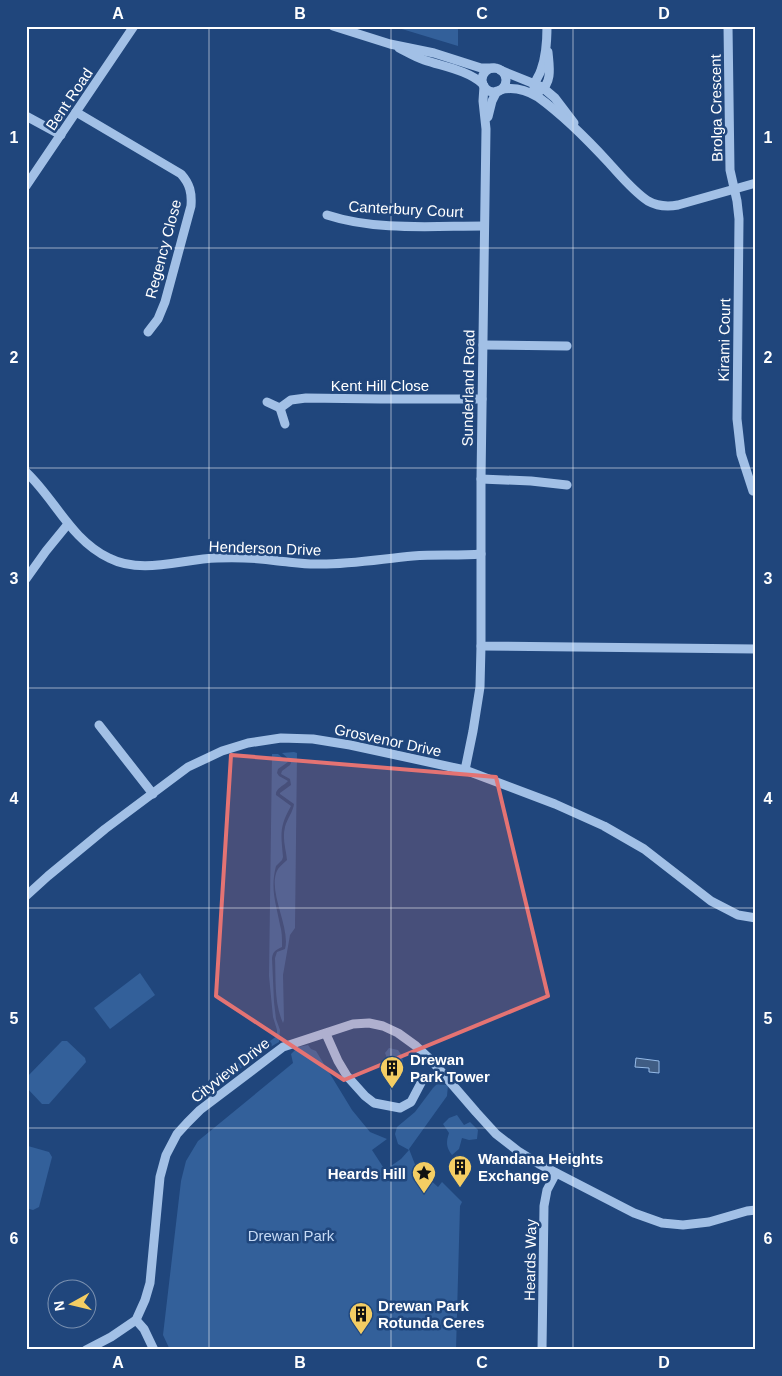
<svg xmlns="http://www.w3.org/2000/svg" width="782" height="1376" font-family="Arial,sans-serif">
  <rect width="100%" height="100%" fill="#20467c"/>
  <g fill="#33609a">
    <polygon points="392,26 458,26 458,46"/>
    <path d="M294 752 297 753 295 928 290 935 283 975 284 1020 283 1023C274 1003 276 980 275 958L277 952 285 949C291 928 266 889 278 869 280 866 284 863 287 860 286 849 282 839 285 827 287 819 293 812 294 804L280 794V793L291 785 290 779 281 774 282 771 290 765 291 763 290 760 282 753Z"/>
    <path d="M272 754H278L288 762 278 769 277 773 279 776 288 781 287 782C283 786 275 789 276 795L291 806C279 827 281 834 283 857L282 860 276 866C270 889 276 903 280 925 282 931 282 938 282 945V947C276 950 273 951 272 958L274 1002 276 1019 280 1030 279 1042 262 1052 232 1075V1068L277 1036V1030L273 1017 269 976Z"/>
    <polygon points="140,973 155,995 110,1029 94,1008"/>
    <polygon points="62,1041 67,1041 85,1058 86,1062 49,1104 42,1104 26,1087 26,1078"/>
    <polygon points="308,1045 311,1049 316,1051 352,1110 370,1132 387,1139 372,1150 385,1170 401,1159 409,1150 398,1144 395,1134 397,1127 415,1112 433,1088 437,1084 448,1085 447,1096 409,1149 416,1167 438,1187 442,1182 462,1202 460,1206 456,1350 170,1350 163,1335 181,1181 186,1161 198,1141 293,1063 291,1054 298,1047"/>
    <polygon points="389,1048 398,1050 402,1056 404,1068 397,1073 390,1065 385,1053"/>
    <path d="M457 1115 464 1125 470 1122 478 1130 477 1139 469 1140 462 1138 459 1149 452 1155C446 1147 446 1142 449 1133L443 1124 449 1118Z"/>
    <polygon points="28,1146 49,1152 52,1157 39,1207 33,1210 26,1208 26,1147"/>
  </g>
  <polygon fill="#405d84" stroke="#96bbe8" points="636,1058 659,1061 659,1073 649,1072 649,1068 635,1067"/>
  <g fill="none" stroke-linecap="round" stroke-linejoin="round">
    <g stroke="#a2c0e6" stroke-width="9">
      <polyline points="333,26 390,44 434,53 481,68 494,68"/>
      <polyline points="728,26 730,170 737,201 739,219 737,419 741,454 753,491"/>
      <path d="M399 48C407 52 415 57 424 60 445 67 467 70 483 84"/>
      <circle cx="494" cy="80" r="12"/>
      <polyline points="500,70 542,87 555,98 574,123"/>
      <polyline points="484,86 483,101 486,129 481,479 481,646 756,649"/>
      <path d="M534 88C534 81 539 77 541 70 546 57 547 41 547 26"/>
      <path d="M500 90C514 86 526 90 538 97 564 116 587 139 609 163 621 176 633 191 648 201 657 206 667 207 678 205L756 183"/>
      <path d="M540 91C553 83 549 65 548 52"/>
      <path d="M76 112 181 174C190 184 192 193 191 206L165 302 158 319 148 332"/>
      <polyline points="26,116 61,135"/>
      <polyline points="488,117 492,101 497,91"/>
      <polyline points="26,186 134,26"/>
      <path d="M327 215C376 231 432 226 484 226"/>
      <polyline points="483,345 567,346"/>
      <polyline points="267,402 280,408 291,400 306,398 381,399 482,399"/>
      <polyline points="280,408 285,424"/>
      <path d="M26 472C55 499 71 540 109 558 142 575 182 559 217 558 237 557 257 558 278 561 290 562 303 564 315 564 348 565 380 559 413 556 436 554 458 556 481 554"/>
      <polyline points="481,479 531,481 567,485"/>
      <polyline points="26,579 46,551 68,524"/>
      <polyline points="99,725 153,794"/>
      <polyline points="465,770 473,731 480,687 481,646"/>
      <polyline points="26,896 48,876 105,829 188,767 222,751 248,743 281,738 313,739 350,745 465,770 555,804 604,826 644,849 711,901 738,915 756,918"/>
      <polyline points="326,1034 338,1061 347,1076 365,1096 374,1103 400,1108 411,1102 422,1081"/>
      <polyline points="136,1320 144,1329 154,1350"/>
      <polyline points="86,1350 111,1337 136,1320 145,1300 150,1283 160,1177 166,1155 177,1134 187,1123 200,1110 283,1047 353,1024 369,1023 383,1026 398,1033 416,1046 432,1061 476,1112 496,1134 518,1151 539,1164 634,1213 662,1223 683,1225 709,1222 747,1211 756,1210"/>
      <polyline points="542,1350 544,1206 547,1190 556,1173"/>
    </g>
  </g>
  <path fill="#e47373" fill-opacity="0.2" stroke="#e47373" stroke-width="4" stroke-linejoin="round" d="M231 755 496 777 548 996 344 1080 216 996Z"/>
  <path fill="none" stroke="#fff" stroke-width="1" stroke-opacity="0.55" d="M209 26V1350M391 26V1350M573 26V1350M26 248H756M26 468H756M26 688H756M26 908H756M26 1128H756"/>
  <defs>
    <g id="building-pin" transform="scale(1.25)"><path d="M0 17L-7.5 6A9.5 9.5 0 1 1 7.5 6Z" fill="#f4cd63" stroke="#20467c"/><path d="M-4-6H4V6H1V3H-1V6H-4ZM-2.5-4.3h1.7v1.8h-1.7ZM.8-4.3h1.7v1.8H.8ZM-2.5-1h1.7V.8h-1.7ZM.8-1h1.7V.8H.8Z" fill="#111"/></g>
    <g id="sight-pin" transform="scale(1.25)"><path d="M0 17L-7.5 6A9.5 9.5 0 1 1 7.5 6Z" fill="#f4cd63" stroke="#20467c"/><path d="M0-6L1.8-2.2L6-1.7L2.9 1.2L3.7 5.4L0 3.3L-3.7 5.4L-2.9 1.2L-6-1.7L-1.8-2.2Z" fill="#111"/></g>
  </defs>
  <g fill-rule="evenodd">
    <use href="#building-pin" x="392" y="1068"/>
    <use href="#building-pin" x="460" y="1167"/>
    <use href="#sight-pin" x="424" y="1173"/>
    <use href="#building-pin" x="361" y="1314"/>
  </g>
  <g text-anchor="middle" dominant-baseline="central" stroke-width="5" stroke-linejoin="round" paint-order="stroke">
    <g font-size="15" fill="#fff" stroke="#20467c">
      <text transform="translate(69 99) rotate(-56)">Bent Road</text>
      <text transform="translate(716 108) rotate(-91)">Brolga Crescent</text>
      <text transform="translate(406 209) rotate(3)">Canterbury Court</text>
      <text transform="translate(163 249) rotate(-75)">Regency Close</text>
      <text transform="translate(724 340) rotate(-89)">Kirami Court</text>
      <text x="380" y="385">Kent Hill Close</text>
      <text transform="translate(468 388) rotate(-89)">Sunderland Road</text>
      <text transform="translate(265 548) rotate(2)">Henderson Drive</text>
      <text transform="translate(388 740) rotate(12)">Grosvenor Drive</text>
      <text transform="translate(230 1070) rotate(-38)">Cityview Drive</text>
      <text transform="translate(530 1260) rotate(-89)">Heards Way</text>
    </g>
    <g font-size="15" font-weight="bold" fill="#fff" stroke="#20467c" text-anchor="start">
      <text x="410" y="1059">Drewan<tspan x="410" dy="17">Park Tower</tspan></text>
      <text x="478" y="1158">Wandana Heights<tspan x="478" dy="17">Exchange</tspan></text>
      <text x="406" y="1173" text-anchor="end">Heards Hill</text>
      <text x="378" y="1305">Drewan Park<tspan x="378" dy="17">Rotunda Ceres</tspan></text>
    </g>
    <g font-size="15" fill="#c6daf5" stroke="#20467c">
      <text x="291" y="1235">Drewan Park</text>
    </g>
  </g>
  <rect width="782" height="1376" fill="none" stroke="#20467c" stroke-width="55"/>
  <g transform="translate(72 1304) rotate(262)"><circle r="24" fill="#20467c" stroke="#7990b0"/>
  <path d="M0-4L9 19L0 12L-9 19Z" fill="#f4cd63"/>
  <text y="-8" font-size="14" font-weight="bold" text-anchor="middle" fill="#ffffff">N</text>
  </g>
  <rect x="28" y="28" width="726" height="1320" fill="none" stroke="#fff" stroke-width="2"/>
  <g font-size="16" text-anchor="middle" font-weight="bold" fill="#fff">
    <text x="118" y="19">A</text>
    <text x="300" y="19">B</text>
    <text x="482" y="19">C</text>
    <text x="664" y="19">D</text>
    <text x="14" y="143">1</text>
    <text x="768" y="143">1</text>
    <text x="14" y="363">2</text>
    <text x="768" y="363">2</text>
    <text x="14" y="584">3</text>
    <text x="768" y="584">3</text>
    <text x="14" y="804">4</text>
    <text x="768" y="804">4</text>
    <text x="14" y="1024">5</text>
    <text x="768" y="1024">5</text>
    <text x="14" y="1244">6</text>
    <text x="768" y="1244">6</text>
    <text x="118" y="1368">A</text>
    <text x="300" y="1368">B</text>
    <text x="482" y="1368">C</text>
    <text x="664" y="1368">D</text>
  </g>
</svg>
